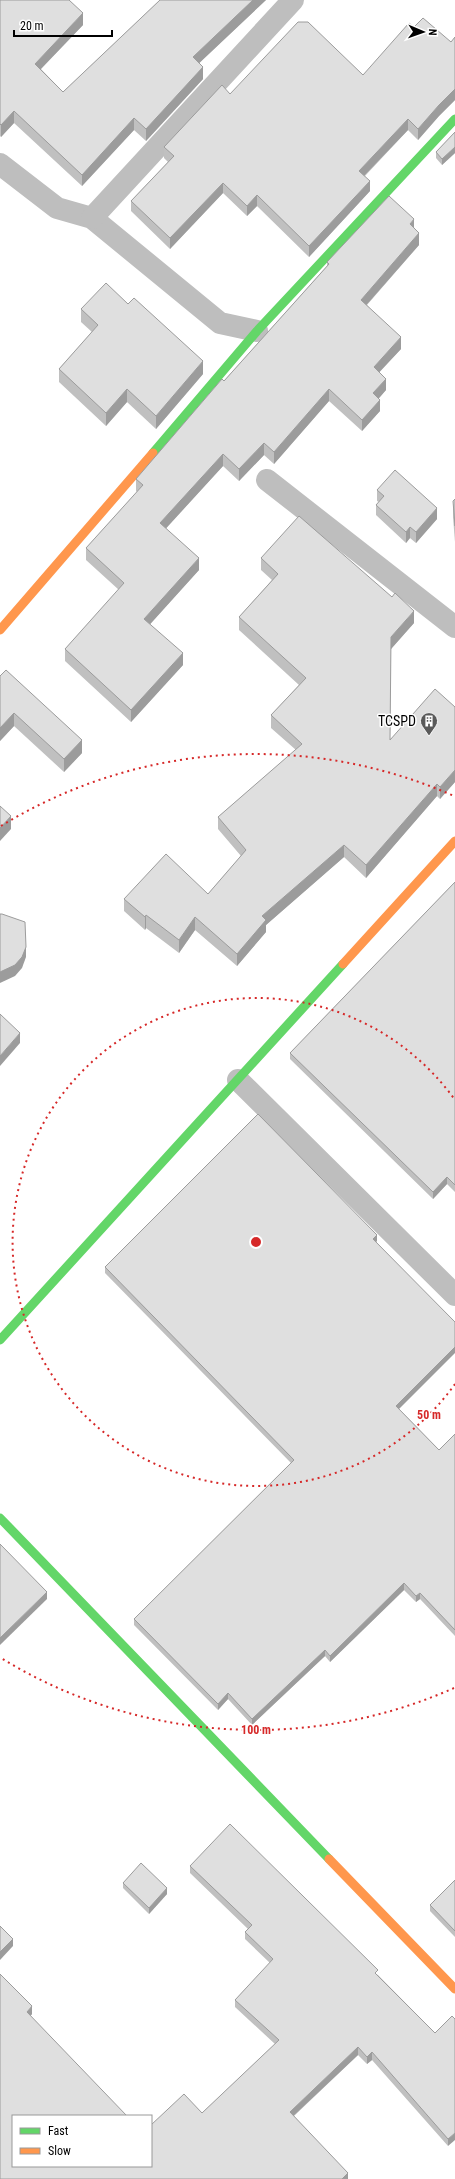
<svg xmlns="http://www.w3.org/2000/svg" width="455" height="2179" font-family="'Roboto Condensed',sans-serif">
  <rect width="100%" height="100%" fill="#fff"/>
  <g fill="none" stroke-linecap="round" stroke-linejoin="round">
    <g stroke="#bebebe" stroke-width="22">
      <polyline points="0,164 57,208 92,218 220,323 257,331"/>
      <polyline points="92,218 293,0"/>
      <polyline points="267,480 455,627"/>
      <polyline points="238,1080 455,1295"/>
    </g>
    <g stroke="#63d668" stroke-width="9">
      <polyline points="153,453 257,331 455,119"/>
      <polyline points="0,1340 343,964"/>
      <polyline points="0,1518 329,1859"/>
    </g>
    <g stroke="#ff974d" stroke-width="9">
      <polyline points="0,630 153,453"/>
      <polyline points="343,964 455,841"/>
      <polyline points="329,1859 455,1989"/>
    </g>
  </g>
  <g fill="#c0c0c0">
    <polygon points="0,0 83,25 41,69 63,92 160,0 266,0 199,63 203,79 146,141 134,130 82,186 14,123 1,137 0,136"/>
    <polygon points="414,27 451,42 455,37 455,100 439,116 418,140 408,130 365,176 370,191 309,257 257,206 247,216 223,193 170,249 131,211 131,201 168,162 164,158 164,147 230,94 363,75"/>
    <polygon points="455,132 455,153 442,165 436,158 436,152"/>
    <polygon points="414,227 419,245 367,305 401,349 379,372 386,390 379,398 380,411 362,431 329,401 274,464 264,455 239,481 223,466 166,528 199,570 150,624 183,665 131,722 65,661 65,649 119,590 86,560 86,548 137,492 136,491 136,479 327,266 327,262"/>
    <polygon points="81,309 203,374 156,429 127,402 106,426 59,382 59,369 92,332 81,322"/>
    <polygon points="377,490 437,519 416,543 410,538 406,543 376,515 376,505 379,502 377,501"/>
    <polygon points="455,499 455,542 453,517 453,501"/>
    <polygon points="261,558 414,623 391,649 390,739 455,707 455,782 440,799 437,796 366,878 344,857 266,925 266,932 237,966 195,930 179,953 146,928 145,930 124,911 124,899 208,894 241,856 218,829 218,817 296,750 271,728 271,715 299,685 239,630 239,617 272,580 261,570"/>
    <polygon points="0,676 82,753 64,772 14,726 0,741"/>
    <polygon points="455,882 455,1192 447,1184 433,1199 290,1059 290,1053"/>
    <polygon points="377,1241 376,1242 399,1409 439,1450 455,1434 455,1636 420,1599 416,1602 404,1590 330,1662 325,1656 252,1725 228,1699 218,1710 134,1625 134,1619 291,1463 105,1273 105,1267"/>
    <polygon points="190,1866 378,1975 435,2033 452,2016 448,2146 372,2060 367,2064 358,2055 294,2116 348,2179 0,2179 0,1974 32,2014 30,2016 151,2166 202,2113 275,2044 235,2007 235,2000 270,1963 245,1939 245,1932 248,1929 190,1873"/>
    <polygon points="455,1880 455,1937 430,1911 430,1905"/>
    <polygon points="123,1883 167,1894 149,1914 123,1888"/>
  </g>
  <g fill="#9c9c9c">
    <polygon points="253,0 266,0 193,69 193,57"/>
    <polygon points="83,13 83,25 35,75 35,64"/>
    <polygon points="203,67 203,79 146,141 146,129"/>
    <polygon points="455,89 455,100 439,116 418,140 418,129 439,105"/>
    <polygon points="14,111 14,123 1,137 1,125"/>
    <polygon points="134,118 134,130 82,186 82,175"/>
    <polygon points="408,119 408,130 359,181 359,171"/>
    <polygon points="455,147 455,153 442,165 442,159"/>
    <polygon points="370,181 370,191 309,257 309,246"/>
    <polygon points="223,183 223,193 170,249 170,238"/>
    <polygon points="257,195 257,206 247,216 247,206"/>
    <polygon points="414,219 414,231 410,224"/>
    <polygon points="419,233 419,245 361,311 361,300"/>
    <polygon points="401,337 401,349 374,378 374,367"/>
    <polygon points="203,361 203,374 156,429 156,416"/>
    <polygon points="386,379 386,390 373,405 373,393"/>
    <polygon points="127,389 127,402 106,426 106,413"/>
    <polygon points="329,389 329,401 274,464 274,452"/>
    <polygon points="380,400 380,411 362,431 362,420"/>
    <polygon points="264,443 264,455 239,481 239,469"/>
    <polygon points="223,454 223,466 160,535 160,523"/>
    <polygon points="437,508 437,519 416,543 416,532"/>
    <polygon points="410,527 410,538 406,543 406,532"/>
    <polygon points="199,558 199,570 144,631 144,619"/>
    <polygon points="414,611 414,623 391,649 391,637"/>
    <polygon points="183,653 183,665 131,722 131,710"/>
    <polygon points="14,713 14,726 0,741 0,728"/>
    <polygon points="82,740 82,753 64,772 64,759"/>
    <polygon points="455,770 455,782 440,799 440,787"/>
    <polygon points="437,784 437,796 366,878 366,865"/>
    <polygon points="11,816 11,829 0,841 0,828"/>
    <polygon points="344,845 344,857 266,925 266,932 237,966 237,954 262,916"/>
    <polygon points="146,915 146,928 145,930 145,917"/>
    <polygon points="195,917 195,930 179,953 179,940"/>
    <polygon points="26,947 26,957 22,968 15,976 0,983 0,972"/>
    <polygon points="20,1033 20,1043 0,1066 0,1056"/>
    <polygon points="447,1177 447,1184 433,1199 433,1192"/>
    <polygon points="377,1235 377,1241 373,1245 373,1239"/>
    <polygon points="455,1347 455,1353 396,1412 396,1406"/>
    <polygon points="404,1583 404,1590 330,1662 330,1656"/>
    <polygon points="47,1592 47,1599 0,1645 0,1638"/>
    <polygon points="420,1593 420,1599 416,1602 416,1596"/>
    <polygon points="325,1650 325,1656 252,1725 252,1719"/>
    <polygon points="228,1693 228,1699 218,1710 218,1704"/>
    <polygon points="167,1888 167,1894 149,1914 149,1908"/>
    <polygon points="13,1939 13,1946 0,1960 0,1952"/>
    <polygon points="32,2006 32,2014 27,2020 27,2012"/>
    <polygon points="358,2047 358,2055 290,2119 290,2112"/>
    <polygon points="372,2052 372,2060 367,2064 367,2057"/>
    <polygon points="455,2133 455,2140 448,2146 448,2139"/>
    <polygon points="348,2173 348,2179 342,2179"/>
  </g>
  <g fill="#dfdfdf" stroke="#9c9c9c">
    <polygon points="0,0 69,0 83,13 35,64 63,92 160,0 253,0 193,57 203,67 146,129 134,118 82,175 14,111 1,125 0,124"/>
    <polygon points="423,18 451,42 455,37 455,89 439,105 418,129 408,119 359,171 370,181 309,246 257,195 247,206 223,183 170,238 131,201 174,156 164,147 222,85 230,94 298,22 308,22 363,75 409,23 414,27"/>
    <polygon points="455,132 455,147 442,159 436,152"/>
    <polygon points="389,196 414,219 410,224 419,233 361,300 401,337 374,367 386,379 373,393 380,400 362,420 329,389 274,452 264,443 239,469 223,454 160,523 199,558 144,619 183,653 131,710 65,649 124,583 86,548 143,485 136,479 222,379 224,381 329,264 327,262"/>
    <polygon points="106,283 128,304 134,298 203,361 156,416 127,389 106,413 59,369 98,325 81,309"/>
    <polygon points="395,470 437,508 416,532 410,527 406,532 376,505 384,496 377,490"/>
    <polygon points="455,499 455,526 453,501"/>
    <polygon points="299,516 392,597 395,593 414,611 391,637 390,740 435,689 455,707 455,770 440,787 437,784 366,865 344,845 262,916 266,920 237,954 195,917 179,940 146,915 145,917 124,899 166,854 208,894 246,850 218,817 302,744 271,715 306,678 239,617 278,574 261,558"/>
    <polygon points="6,670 82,740 64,759 14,713 0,728 0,676"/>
    <polygon points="0,806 11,816 0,828"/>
    <polygon points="455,882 455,1185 447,1177 433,1192 290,1053"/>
    <polygon points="0,914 2,914 25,922 26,947 22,957 15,965 0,972"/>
    <polygon points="0,1014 20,1033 0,1056"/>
    <polygon points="258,1114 377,1235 373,1239 455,1322 455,1347 396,1406 439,1450 455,1434 455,1630 420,1593 416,1596 404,1583 330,1656 325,1650 252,1719 228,1693 218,1704 134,1619 294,1460 105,1267"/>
    <polygon points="0,1544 47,1592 0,1638"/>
    <polygon points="230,1824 378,1970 375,1973 435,2033 452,2016 455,2019 455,2133 448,2139 372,2052 367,2057 358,2047 290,2112 348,2173 342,2179 0,2179 0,1974 32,2006 27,2012 127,2116 13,2116 13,2166 151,2166 151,2125 184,2094 202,2113 279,2040 235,2000 273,1959 245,1932 252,1925 190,1866"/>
    <polygon points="141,1863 167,1888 149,1908 123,1883"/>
    <polygon points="455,1880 455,1931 430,1905"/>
    <polygon points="0,1926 13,1939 0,1952"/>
  </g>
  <g fill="none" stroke="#d62828" stroke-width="2" stroke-dasharray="2 4">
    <path d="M455 1384A244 244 0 1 1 455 1100"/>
    <path d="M454 1688A488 488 0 0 1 1 1658M1 826A488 488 0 0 1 454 796"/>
  </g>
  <defs>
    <g id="building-pin" transform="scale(0.9)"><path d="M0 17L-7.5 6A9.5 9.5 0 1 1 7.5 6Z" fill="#595959" stroke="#fff"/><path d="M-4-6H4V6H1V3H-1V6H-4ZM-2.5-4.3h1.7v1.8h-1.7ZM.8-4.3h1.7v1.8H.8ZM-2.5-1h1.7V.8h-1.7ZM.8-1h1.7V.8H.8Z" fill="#fff"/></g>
  </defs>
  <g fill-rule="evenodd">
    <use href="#building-pin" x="429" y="721"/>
  </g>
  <g text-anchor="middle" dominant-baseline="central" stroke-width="3" stroke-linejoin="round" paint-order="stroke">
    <g font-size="14" fill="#000" stroke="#fff" text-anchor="end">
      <text x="416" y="721">TCSPD</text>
    </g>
  </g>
  <circle cx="256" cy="1242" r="6" fill="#d62828" stroke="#fff" stroke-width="2"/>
  <g font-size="12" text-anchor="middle" font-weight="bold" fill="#d62828" stroke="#fff" stroke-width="3" stroke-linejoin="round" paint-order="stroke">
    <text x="429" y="1419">50 m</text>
    <text x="256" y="1734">100 m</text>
  </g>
  <rect x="12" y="2115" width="140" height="52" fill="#ffffff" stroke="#999999"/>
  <rect x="20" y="2128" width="20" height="6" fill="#63d668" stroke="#999999"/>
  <text x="48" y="2135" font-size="12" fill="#000000">Fast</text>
  <rect x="20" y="2148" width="20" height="6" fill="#ff974d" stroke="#999999"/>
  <text x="48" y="2155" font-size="12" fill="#000000">Slow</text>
  <g transform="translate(423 32) rotate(92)" stroke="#ffffff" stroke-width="3" paint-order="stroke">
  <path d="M0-3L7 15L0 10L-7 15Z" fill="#000000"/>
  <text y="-6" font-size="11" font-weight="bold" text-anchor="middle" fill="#000000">N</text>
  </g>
  <path d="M14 30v6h98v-6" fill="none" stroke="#000000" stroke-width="2"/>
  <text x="20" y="30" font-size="12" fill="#000000" stroke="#ffffff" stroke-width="3" paint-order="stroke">20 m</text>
</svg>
